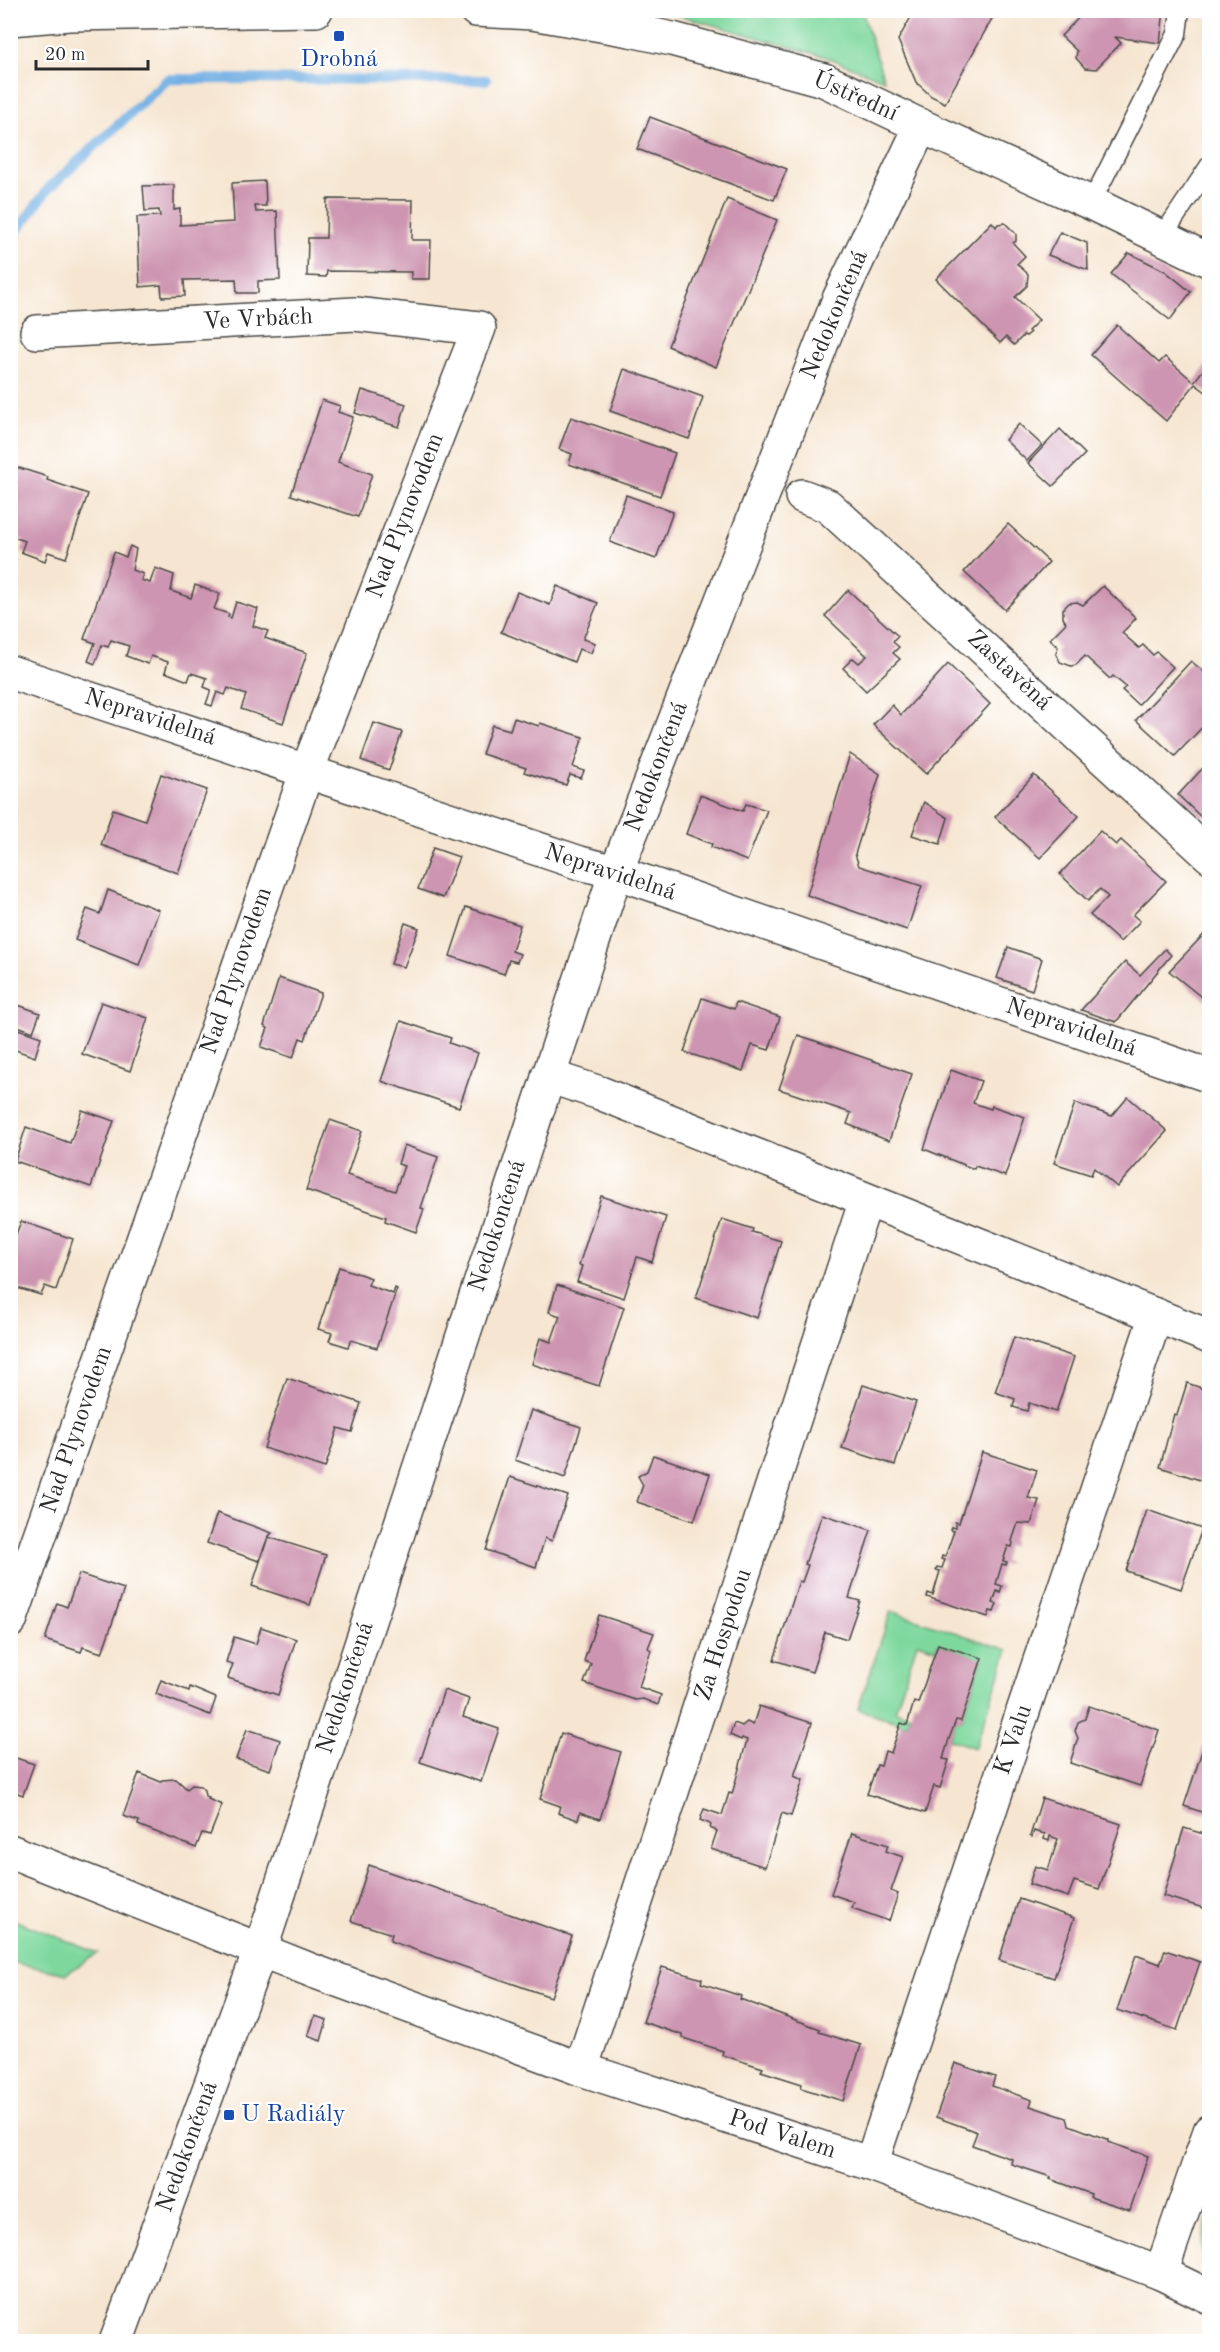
<svg xmlns="http://www.w3.org/2000/svg" width="1220" height="2352" font-family="'Old Standard TT',serif">
  <rect width="100%" height="100%" fill="#fff"/>
  <filter id="ink" filterUnits="userSpaceOnUse"><feTurbulence type="fractalNoise" baseFrequency=".0167" numOctaves="2"/><feDisplacementMap in="SourceGraphic" scale="12" xChannelSelector="R" yChannelSelector="G"/><feConvolveMatrix kernelMatrix="1 2 1 2 8 2 1 2 1" color-interpolation-filters="sRGB"/></filter>
  <filter id="wash" filterUnits="userSpaceOnUse"><feTurbulence type="fractalNoise" baseFrequency=".008" numOctaves="4" result="noise"/><feDisplacementMap in="SourceGraphic" scale="24" xChannelSelector="R" yChannelSelector="G"/><feGaussianBlur stdDeviation="1.35" result="paint"/><feColorMatrix in="noise" values="0 0 0 0 0 0 0 0 0 0 0 0 0 0 0 0 0 1.4 0 .05"/><feComposite in="paint" operator="in"/></filter>
  <g filter="url(#wash)">
    <rect width="100%" height="100%" fill="#f6e6d1"/>
    <g fill="#7ed89d" stroke="#548264" stroke-width="1.5">
      <polygon points="670,11 862,11 884,80 826,57 670,13"/>
      <polygon points="891,1611 1008,1650 975,1748 949,1739 956,1720 961,1721 982,1659 938,1644 936,1649 917,1643 895,1711 910,1715 907,1725 858,1709"/>
      <polygon points="10,1919 11,1919 98,1953 66,1974 11,1962"/>
      <path d="M1209 2217V2265C1196 2251 1204 2234 1209 2217Z"/>
    </g>
    <g fill="none" stroke-linecap="round" stroke-linejoin="round">
      <polyline stroke="#71afe3" stroke-width="10" points="10,240 49,188 168,79 486,80"/>
    </g>
    <g id="blocks">
      <g fill="#cd95b1">
        <polygon points="915,10 989,10 994,15 945,103 931,96 916,82 898,40"/>
        <polygon points="1086,10 1164,10 1160,43 1115,37 1121,43 1096,69 1085,68 1076,58 1077,51 1061,36"/>
        <polygon points="650,117 787,169 774,200 637,149"/>
        <polygon points="265,181 266,206 255,206 256,212 277,211 280,280 258,281 258,293 237,293 236,279 184,280 185,296 162,297 161,285 140,287 137,217 160,216 159,210 145,211 143,186 174,185 174,210 180,209 180,225 234,222 232,183"/>
        <polygon points="327,199 413,200 412,240 431,240 430,279 411,279 411,272 327,271 326,277 307,276 308,238 326,238"/>
        <polygon points="727,199 777,220 716,367 668,346"/>
        <polygon points="992,222 996,227 998,224 1005,223 1016,234 1016,241 1013,243 1025,256 1017,264 1028,274 1027,286 1015,297 1039,320 1028,331 1030,333 1026,336 1024,335 1014,345 1006,337 1000,343 936,279"/>
        <polygon points="1060,232 1087,243 1088,270 1048,255"/>
        <polygon points="1129,253 1165,271 1191,292 1170,320 1111,274"/>
        <polygon points="1117,325 1159,363 1165,357 1194,382 1210,361 1210,395 1195,384 1166,421 1091,355"/>
        <polygon points="624,369 703,397 689,439 610,411"/>
        <polygon points="362,390 406,404 399,427 355,413"/>
        <polygon points="322,400 340,406 338,412 353,417 338,462 372,474 358,517 291,495"/>
        <polygon points="571,417 675,453 660,496 569,464 572,454 559,449"/>
        <polygon points="1019,424 1042,445 1027,461 1005,440"/>
        <polygon points="1060,429 1085,454 1053,486 1028,463"/>
        <polygon points="10,465 48,477 47,480 88,494 66,558 48,552 45,561 21,552 25,541 10,536"/>
        <polygon points="626,495 673,512 656,559 610,542"/>
        <polygon points="1008,524 1049,562 1005,610 964,572"/>
        <polygon points="130,546 136,549 132,570 143,574 141,580 150,583 155,568 174,575 171,591 191,598 195,585 220,594 214,609 229,614 228,617 231,618 236,602 258,609 253,626 268,631 265,638 307,653 283,723 241,709 246,695 228,688 225,695 217,692 212,706 206,704 211,690 204,687 207,678 191,673 188,681 165,672 168,662 151,656 148,664 126,656 129,646 111,640 108,647 102,645 95,664 88,661 95,643 84,639 114,552 126,557"/>
        <polygon points="557,586 598,603 583,639 595,643 591,653 579,649 574,662 501,632 517,592 550,605"/>
        <polygon points="1103,586 1136,618 1122,633 1139,648 1143,645 1153,655 1157,652 1173,667 1138,705 1122,690 1126,687 1113,676 1110,679 1085,656 1076,665 1071,666 1060,662 1056,653 1058,647 1050,639 1066,623 1063,618 1063,609 1069,603 1077,602 1083,605"/>
        <polygon points="848,590 898,636 893,642 899,647 893,653 900,659 866,691 843,668 853,658 859,663 867,656 825,616"/>
        <polygon points="1191,661 1210,677 1210,719 1175,756 1136,720"/>
        <polygon points="948,664 990,704 926,774 873,725 892,705 901,715"/>
        <polygon points="514,718 539,726 540,723 583,737 573,767 584,771 581,778 570,775 566,785 524,772 526,768 482,754 492,725 510,730"/>
        <polygon points="374,723 402,732 389,770 361,760"/>
        <polygon points="850,754 880,774 855,854 859,866 922,886 907,930 807,895"/>
        <polygon points="1203,768 1210,774 1210,810 1202,818 1178,795"/>
        <polygon points="161,774 207,790 178,873 101,845 113,809 145,820"/>
        <polygon points="1034,775 1079,816 1040,858 995,817"/>
        <polygon points="700,795 743,811 746,804 767,810 747,861 711,847 712,844 686,834"/>
        <polygon points="924,802 948,818 940,844 912,835"/>
        <polygon points="1100,831 1116,845 1121,840 1166,881 1133,915 1140,921 1120,942 1090,915 1108,897 1100,889 1088,901 1060,874"/>
        <polygon points="433,848 459,857 443,898 418,889"/>
        <polygon points="108,890 159,910 139,965 75,940 87,909 100,914"/>
        <polygon points="466,907 520,925 512,951 520,954 517,962 509,960 504,974 450,956"/>
        <polygon points="405,923 419,928 404,967 391,964"/>
        <polygon points="1210,928 1210,1004 1169,971"/>
        <polygon points="1008,947 1042,959 1032,990 997,978"/>
        <polygon points="1165,949 1171,955 1116,1022 1081,1010 1125,962 1140,975"/>
        <polygon points="279,978 321,993 305,1040 300,1038 293,1058 261,1047 268,1028 264,1026"/>
        <polygon points="702,998 734,1009 736,1002 780,1017 769,1050 752,1045 743,1071 684,1052"/>
        <polygon points="10,1002 40,1013 33,1032 10,1023"/>
        <polygon points="101,1002 148,1018 130,1071 82,1054"/>
        <polygon points="401,1021 451,1038 449,1043 478,1053 459,1107 381,1081"/>
        <polygon points="10,1026 41,1037 35,1057 10,1048"/>
        <polygon points="798,1035 912,1074 889,1141 847,1124 851,1113 779,1089"/>
        <polygon points="951,1070 981,1081 973,1103 991,1109 992,1106 1025,1117 1005,1176 975,1166 974,1169 924,1149"/>
        <polygon points="1128,1097 1167,1131 1117,1187 1094,1168 1091,1175 1054,1163 1075,1103 1112,1116"/>
        <polygon points="82,1110 114,1121 91,1187 15,1161 26,1127 70,1143"/>
        <polygon points="330,1120 362,1131 347,1175 395,1191 404,1166 398,1164 404,1145 438,1157 421,1208 424,1209 416,1232 385,1221 386,1217 306,1190"/>
        <polygon points="601,1196 666,1217 652,1262 637,1257 624,1298 577,1282 582,1266 579,1265"/>
        <polygon points="722,1219 753,1229 752,1232 781,1241 757,1318 696,1298"/>
        <polygon points="21,1221 73,1239 56,1290 45,1286 41,1295 14,1287 16,1284 10,1282 10,1251"/>
        <polygon points="339,1267 371,1278 368,1285 393,1294 395,1288 397,1289 377,1348 351,1340 348,1347 329,1341 332,1333 318,1329"/>
        <polygon points="557,1285 624,1307 599,1386 532,1364 540,1338 551,1342 560,1316 549,1312"/>
        <polygon points="1014,1337 1074,1357 1056,1412 1029,1403 1027,1411 1013,1407 1015,1399 995,1392"/>
        <polygon points="287,1378 361,1403 352,1432 338,1428 325,1468 264,1448"/>
        <polygon points="1187,1383 1210,1391 1210,1470 1206,1482 1160,1467 1174,1414 1177,1415"/>
        <polygon points="863,1385 916,1402 895,1465 842,1448"/>
        <polygon points="531,1410 581,1427 565,1478 515,1460"/>
        <polygon points="982,1452 1037,1470 1028,1498 1039,1500 1031,1524 1018,1523 1012,1541 1013,1543 1012,1547 1008,1546 1003,1561 1007,1562 1006,1565 1002,1564 996,1584 1002,1586 1000,1593 997,1591 993,1603 997,1604 994,1612 990,1611 988,1617 927,1597 928,1593 933,1595 940,1571 936,1570 937,1567 942,1568 945,1560 941,1559 942,1556 945,1557 954,1531 950,1530 951,1527 955,1528 955,1522 959,1523"/>
        <polygon points="653,1455 710,1474 694,1521 637,1502 643,1485 638,1476 647,1471"/>
        <polygon points="510,1477 568,1496 552,1541 545,1538 536,1567 486,1550"/>
        <polygon points="1147,1510 1202,1529 1181,1589 1126,1571"/>
        <polygon points="217,1513 272,1533 268,1537 326,1555 310,1605 252,1586 268,1537 259,1561 207,1543"/>
        <polygon points="822,1514 871,1530 849,1598 860,1601 847,1639 825,1632 812,1672 774,1660 799,1581 802,1582 808,1565 805,1564"/>
        <polygon points="79,1574 124,1589 102,1653 83,1647 81,1652 45,1640 57,1603 67,1607"/>
        <polygon points="599,1615 654,1633 648,1648 651,1650 639,1687 661,1695 658,1705 643,1699 635,1700 584,1683 591,1664 584,1661"/>
        <polygon points="261,1627 296,1639 278,1695 228,1678 233,1664 226,1662 234,1637 256,1644"/>
        <polygon points="938,1644 982,1658 961,1721 956,1720 949,1739 943,1759 949,1760 940,1788 934,1786 925,1813 867,1794 877,1765 881,1766 885,1751 891,1753 901,1723 907,1725 914,1702 918,1703"/>
        <polygon points="161,1680 189,1691 190,1687 216,1698 210,1715 156,1694"/>
        <polygon points="444,1690 469,1699 463,1717 499,1729 481,1782 420,1762"/>
        <polygon points="759,1706 812,1723 794,1776 803,1780 791,1816 782,1813 765,1867 711,1849 717,1831 710,1828 711,1825 708,1823 700,1820 704,1809 722,1815 729,1793 732,1794 747,1740 742,1738 741,1740 730,1735 734,1723 742,1726 747,1722 753,1725"/>
        <polygon points="1089,1706 1159,1730 1140,1786 1070,1763 1078,1738 1075,1731 1078,1722 1085,1719"/>
        <polygon points="247,1729 280,1740 270,1770 236,1759"/>
        <polygon points="561,1733 621,1752 600,1819 580,1812 578,1820 558,1813 560,1806 540,1799"/>
        <polygon points="1204,1745 1210,1747 1210,1815 1184,1806"/>
        <polygon points="10,1756 34,1764 23,1795 10,1790"/>
        <polygon points="139,1773 161,1782 162,1780 176,1779 187,1789 192,1785 200,1786 204,1790 205,1796 209,1797 208,1799 222,1805 210,1835 202,1833 196,1848 138,1825 139,1821 123,1816"/>
        <polygon points="1042,1798 1121,1824 1099,1889 1074,1881 1068,1897 1029,1884 1035,1866 1048,1870 1058,1839 1050,1836 1049,1841 1044,1839 1045,1834 1034,1831 1032,1837 1030,1836"/>
        <polygon points="1184,1828 1210,1836 1210,1910 1163,1896"/>
        <polygon points="852,1833 888,1845 886,1851 903,1857 891,1891 898,1894 889,1921 852,1908 854,1902 831,1894"/>
        <polygon points="369,1865 572,1936 551,1997 390,1941 392,1934 351,1921"/>
        <polygon points="1019,1899 1074,1918 1054,1978 999,1960"/>
        <polygon points="1165,1950 1200,1962 1177,2030 1117,2010 1136,1955 1160,1964"/>
        <polygon points="662,1967 702,1979 701,1983 741,1996 740,1999 820,2029 819,2032 861,2045 843,2101 801,2088 802,2084 761,2071 763,2068 722,2055 723,2051 683,2038 683,2035 643,2022"/>
        <polygon points="315,2016 327,2020 321,2041 308,2036"/>
        <polygon points="955,2063 995,2077 992,2086 1032,2100 1030,2106 1067,2118 1069,2125 1109,2140 1108,2142 1148,2156 1130,2210 1090,2197 1091,2194 1050,2179 1051,2177 1011,2164 1012,2159 972,2145 977,2132 936,2117"/>
      </g>
    </g>
  </g>
  <g filter="url(#ink)">
    <use href="#blocks" fill-opacity="0" stroke="#494744" stroke-width="1.5"/>
    <g fill="none" stroke-linecap="round" stroke-linejoin="round">
      <g stroke="#494744" stroke-width="21">
        <g id="service">
          <polyline points="1091,203 1177,34 1180,10"/>
          <polyline points="1162,237 1210,165"/>
        </g>
      </g>
      <g stroke="#494744" stroke-width="36">
        <g id="minor">
          <polyline points="802,496 828,506 1210,856"/>
          <polyline points="10,672 580,863 616,872 1210,1076"/>
          <polyline points="548,1076 600,1093 1210,1337"/>
          <polyline points="10,1621 307,771 479,328 355,314 37,332"/>
          <polyline points="10,1851 313,1971 581,2069 871,2164 1161,2273 1210,2131"/>
          <polyline points="581,2069 866,1200"/>
          <polyline points="871,2164 1156,1315"/>
          <polyline points="1161,2273 1210,2297"/>
        </g>
      </g>
      <g stroke="#494744" stroke-width="36">
        <g id="tertiary">
          <polyline points="476,10 532,13 630,30 672,39 824,80 921,126 1091,203 1210,261"/>
          <polyline points="10,19 69,14 316,10"/>
          <polyline points="116,2342 260,1951 616,872 839,299 921,126"/>
        </g>
      </g>
      <use href="#service" stroke="#fff" stroke-width="18"/>
      <use href="#minor" stroke="#fff" stroke-width="33"/>
      <use href="#tertiary" stroke="#fff" stroke-width="33"/>
    </g>
  </g>
  <g fill="#1a4fb4" stroke="#fff" stroke-width="2">
    <rect x="333" y="30" width="12" height="12" rx="3"/>
    <rect x="223" y="2109" width="12" height="12" rx="3"/>
  </g>
  <g text-anchor="middle" dominant-baseline="central" stroke-width="4.5" stroke-linejoin="round" paint-order="stroke">
    <g font-size="24" fill="#164399" stroke="#fff">
      <text x="339" y="60">Drobná</text>
      <text x="241" y="2115" text-anchor="start">U Radiály</text>
    </g>
    <g font-size="24" fill="#2b2b2b" stroke="#fff">
      <text transform="translate(855 97) rotate(24)">Ústřední</text>
      <text transform="translate(835 315) rotate(-67)">Nedokončená</text>
      <text transform="translate(258 320) rotate(-3)">Ve Vrbách</text>
      <text transform="translate(406 516) rotate(-69)">Nad Plynovodem</text>
      <text transform="translate(1009 671) rotate(43)">Zastavěná</text>
      <text transform="translate(150 718) rotate(18)">Nepravidelná</text>
      <text transform="translate(657 767) rotate(-69)">Nedokončená</text>
      <text transform="translate(610 873) rotate(18)">Nepravidelná</text>
      <text transform="translate(237 971) rotate(-71)">Nad Plynovodem</text>
      <text transform="translate(1071 1028) rotate(19)">Nepravidelná</text>
      <text transform="translate(498 1226) rotate(-72)">Nedokončená</text>
      <text transform="translate(77 1430) rotate(-71)">Nad Plynovodem</text>
      <text transform="translate(724 1635) rotate(-72)">Za Hospodou</text>
      <text transform="translate(346 1688) rotate(-72)">Nedokončená</text>
      <text transform="translate(1014 1740) rotate(-71)">K Valu</text>
      <text transform="translate(782 2135) rotate(18)">Pod Valem</text>
      <text transform="translate(188 2147) rotate(-70)">Nedokončená</text>
    </g>
  </g>
  <rect width="1220" height="2352" fill="none" stroke="#fff" stroke-width="36"/>
  <path d="M36 60v9h112v-9" fill="none" stroke="#2b2b2b" stroke-width="3"/>
  <text x="45" y="60" font-size="18" fill="#2b2b2b" stroke="#ffffff" stroke-width="4.5" paint-order="stroke">20 m</text>
</svg>
